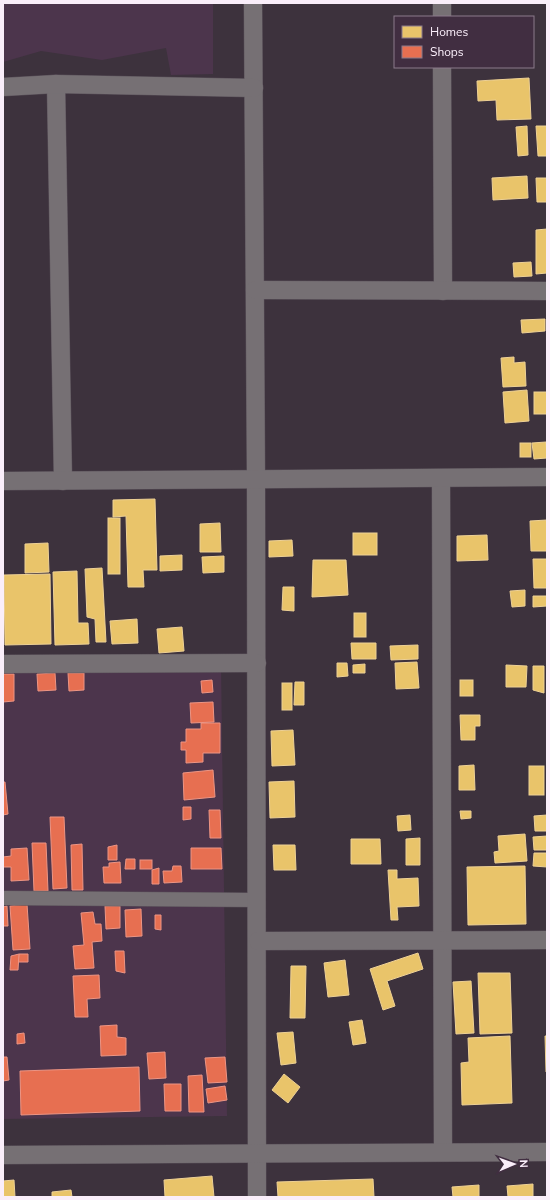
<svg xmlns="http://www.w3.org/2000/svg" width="550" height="1200" font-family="'Nunito Sans',sans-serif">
  <rect width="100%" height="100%" fill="#3d323d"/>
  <g fill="#4c354c">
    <polygon points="3,3 213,3 213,74 171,75 166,48 102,60 41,51 3,62"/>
    <polygon points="221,663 227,1116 3,1119 3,664"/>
  </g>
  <g fill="#e9c46a" stroke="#eed195">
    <polygon points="529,78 531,119 497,120 496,100 478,101 477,81"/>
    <polygon points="527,126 528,155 518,156 516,127"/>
    <polygon points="536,126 547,126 547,156 538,156"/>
    <polygon points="527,176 528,198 493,200 492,178"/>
    <polygon points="536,178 547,178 547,202 537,202"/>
    <polygon points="547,229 547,273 536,274 536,230"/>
    <polygon points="531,262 532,276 514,277 513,263"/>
    <polygon points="545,319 545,331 522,333 521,320"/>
    <polygon points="514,357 514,363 525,362 526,386 503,387 501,358"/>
    <polygon points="527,390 529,421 505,423 503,392"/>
    <rect x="534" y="392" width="13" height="22"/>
    <polygon points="546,442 547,458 534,459 532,443"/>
    <rect x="520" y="443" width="11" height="14"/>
    <polygon points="155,499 157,570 143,570 144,587 128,587 126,516 113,517 113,500"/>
    <rect x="108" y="518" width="12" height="56"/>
    <polygon points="547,520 547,551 531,551 530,521"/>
    <polygon points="220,523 221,552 200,552 200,524"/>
    <rect x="353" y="533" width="24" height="22"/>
    <polygon points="487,535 488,560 457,561 457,536"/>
    <polygon points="292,540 293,556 269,557 269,541"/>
    <polygon points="48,543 49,572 25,573 25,544"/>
    <polygon points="182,555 182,570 160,571 160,556"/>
    <polygon points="224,556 224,572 203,573 202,557"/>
    <polygon points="533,559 547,559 547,588 534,588"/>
    <polygon points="313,560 346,560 348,595 312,597"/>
    <polygon points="102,568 106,642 96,642 95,619 87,617 85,569"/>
    <polygon points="77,571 78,623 88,623 89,644 55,645 53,572"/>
    <polygon points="50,574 51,644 5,645 4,575"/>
    <polygon points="283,587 294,587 294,611 282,610"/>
    <polygon points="525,590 525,606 512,607 510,591"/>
    <polygon points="533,596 547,596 547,606 533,607"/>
    <rect x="354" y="613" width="12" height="24"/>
    <polygon points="137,619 138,643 112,644 110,621"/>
    <polygon points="182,627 184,651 159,653 157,629"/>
    <polygon points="351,643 376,643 376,659 352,659"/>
    <polygon points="418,645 418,659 391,660 390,646"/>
    <polygon points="417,662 419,688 396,689 395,663"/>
    <polygon points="337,663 347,663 348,676 337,677"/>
    <polygon points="365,664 365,673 353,673 353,665"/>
    <polygon points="506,665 527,666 526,687 506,687"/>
    <polygon points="533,666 544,666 544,693 533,690"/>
    <rect x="460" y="680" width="13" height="16"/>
    <polygon points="295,682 304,682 304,705 294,705"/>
    <rect x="282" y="683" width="10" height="27"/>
    <polygon points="460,715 480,715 480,726 475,726 475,740 461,740"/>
    <polygon points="293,730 295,765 272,766 271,731"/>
    <polygon points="474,765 475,790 459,790 459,766"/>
    <rect x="529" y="766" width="15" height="29"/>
    <polygon points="294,781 295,817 270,818 269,782"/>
    <polygon points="460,811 471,811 471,818 461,819"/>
    <polygon points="410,815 411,830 398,831 397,816"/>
    <polygon points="547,815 547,831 535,831 534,816"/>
    <polygon points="525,834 527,861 495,863 494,852 499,851 498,836"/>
    <polygon points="547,836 547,850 534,850 533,837"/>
    <polygon points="420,838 420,865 406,865 406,839"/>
    <polygon points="351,839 380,839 381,864 351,864"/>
    <polygon points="273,845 295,845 296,870 274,870"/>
    <polygon points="534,853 547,853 547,867 533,866"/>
    <polygon points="525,866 526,924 468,925 467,867"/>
    <polygon points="388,870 397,870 397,879 418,878 419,906 397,907 398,920 391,920"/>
    <polygon points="418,953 423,969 387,981 395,1006 383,1010 370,969"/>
    <polygon points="345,960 349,995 328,997 324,963"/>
    <polygon points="291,966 306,966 305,1018 290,1018"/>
    <polygon points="478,973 510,973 512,1033 480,1034"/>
    <polygon points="471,981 474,1033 456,1034 453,982"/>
    <polygon points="362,1020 366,1043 353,1045 349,1022"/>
    <polygon points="293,1032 296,1063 281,1065 277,1033"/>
    <polygon points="510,1036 512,1103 462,1105 461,1063 469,1062 468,1038"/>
    <polygon points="545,1036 547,1036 547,1072 546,1072"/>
    <polygon points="284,1074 300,1087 288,1103 272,1090"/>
    <polygon points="212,1176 214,1197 165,1197 164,1180"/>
    <polygon points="373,1179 374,1197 278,1197 277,1182"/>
    <polygon points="14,1180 15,1197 3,1197 3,1181"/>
    <polygon points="533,1184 533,1197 508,1197 507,1186"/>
    <polygon points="479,1185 479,1197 453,1197 452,1187"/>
    <polygon points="71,1190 72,1197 52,1197 52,1192"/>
  </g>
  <g fill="#e76f51" stroke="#ed9584">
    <polygon points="55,673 56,690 38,691 37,674"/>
    <polygon points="68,673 84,673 84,690 69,691"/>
    <polygon points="3,674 14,674 14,701 3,702"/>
    <polygon points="212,680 213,692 202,693 201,681"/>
    <polygon points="213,702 214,722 191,723 190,703"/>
    <polygon points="201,723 220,723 220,753 203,753 203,762 186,763 186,750 181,750 181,742 186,742 186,729 201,729"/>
    <polygon points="213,770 215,797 184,800 183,773"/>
    <polygon points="3,782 5,782 8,814 3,815"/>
    <polygon points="183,807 191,807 191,819 183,820"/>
    <polygon points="209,810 220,810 221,838 210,838"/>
    <polygon points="50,817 64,817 67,888 53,889"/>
    <polygon points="32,843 46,843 48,891 34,891"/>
    <polygon points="82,844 83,890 72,890 71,845"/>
    <polygon points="117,845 117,860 108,860 108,847"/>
    <polygon points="27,848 29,880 11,881 11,867 3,867 3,857 11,856 11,849"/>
    <polygon points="191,848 221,848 222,869 191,869"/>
    <polygon points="126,859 135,859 135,869 125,869"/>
    <rect x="140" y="860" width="12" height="9"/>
    <polygon points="120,862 121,883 104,883 103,867 109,867 109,863"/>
    <polygon points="173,866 181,866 182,882 164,883 163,871 172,871"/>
    <polygon points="159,868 159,884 152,884 152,870"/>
    <polygon points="27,904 30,949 13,950 10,906"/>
    <polygon points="7,906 8,926 3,926 3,907"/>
    <polygon points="105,906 120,906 120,928 106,929"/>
    <polygon points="141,909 142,936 126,937 125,910"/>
    <polygon points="93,912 95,924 101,924 102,941 92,942 94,968 75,969 73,946 84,945 81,913"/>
    <polygon points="155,915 161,915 161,930 155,929"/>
    <polygon points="115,951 124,951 125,973 116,971"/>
    <polygon points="19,954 28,954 28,962 18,962"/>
    <polygon points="19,954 18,970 10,970 11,956"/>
    <polygon points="99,975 100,998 87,999 88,1017 75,1017 73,976"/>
    <polygon points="117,1025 117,1037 126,1038 126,1055 101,1056 100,1026"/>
    <polygon points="24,1033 25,1043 17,1044 17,1034"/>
    <polygon points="165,1052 166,1078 149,1079 147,1053"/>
    <polygon points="3,1057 7,1057 9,1080 3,1081"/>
    <polygon points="225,1057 227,1082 208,1083 205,1058"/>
    <polygon points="139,1067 140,1111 21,1115 20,1071"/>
    <polygon points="202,1075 204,1112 189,1112 188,1076"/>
    <polygon points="164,1084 181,1084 181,1111 165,1111"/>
    <polygon points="225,1086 227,1100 208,1103 206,1089"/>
  </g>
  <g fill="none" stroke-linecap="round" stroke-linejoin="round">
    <g stroke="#5a515a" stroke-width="15">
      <polyline id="pedestrian" points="3,898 257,900"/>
    </g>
    <g stroke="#5a515a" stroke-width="19">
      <g id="minor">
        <polyline points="253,3 256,480 257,1197"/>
        <polyline points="442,3 442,17"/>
        <polyline points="442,67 443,291"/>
        <polyline points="56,84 63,481"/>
        <polyline points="3,87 56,84 254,88"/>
        <polyline points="255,290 547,291"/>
        <polyline points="441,479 443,1152"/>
        <polyline points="3,481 547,477"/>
        <polyline points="3,664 257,663"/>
        <polyline points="258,941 547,940"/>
        <polyline points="3,1155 547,1152"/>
      </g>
    </g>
    <use href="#pedestrian" stroke="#767074" stroke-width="14"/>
    <use href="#minor" stroke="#767074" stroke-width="18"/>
  </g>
  <rect width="550" height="1200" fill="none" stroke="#faeefa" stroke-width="8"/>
  <rect x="394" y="16" width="140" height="52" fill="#412e41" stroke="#8b7b8b"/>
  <rect x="402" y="26" width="20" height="12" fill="#e9c46a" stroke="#8b7b8b"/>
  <text x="430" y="36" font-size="12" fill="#faeefa">Homes</text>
  <rect x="402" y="46" width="20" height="12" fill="#e76f51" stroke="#8b7b8b"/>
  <text x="430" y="56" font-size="12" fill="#faeefa">Shops</text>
  <g transform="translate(514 1164) rotate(88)" stroke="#412e41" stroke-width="3" paint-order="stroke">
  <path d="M0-3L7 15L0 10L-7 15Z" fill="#faeefa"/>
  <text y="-6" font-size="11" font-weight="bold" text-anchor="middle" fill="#faeefa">N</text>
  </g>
</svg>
